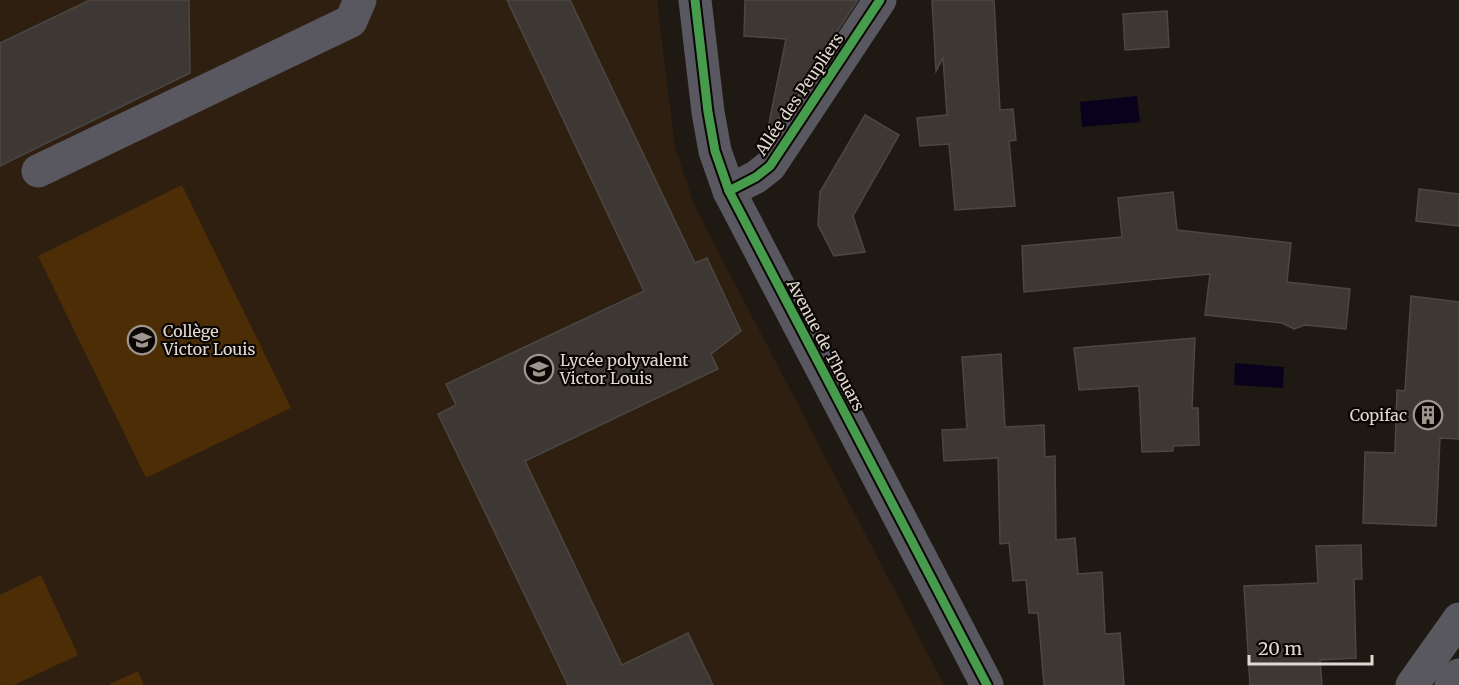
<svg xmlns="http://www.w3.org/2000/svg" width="1459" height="685" font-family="Merriweather,serif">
  <rect width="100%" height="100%" fill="#1f1913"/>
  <polygon fill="#2e1f10" points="0,0 657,0 675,147 694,205 944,685 0,685"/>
  <g fill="#4c2d05">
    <polygon points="182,185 291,408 146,478 38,256"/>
    <polygon points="41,575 78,655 14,685 0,685 0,595"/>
    <polygon points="138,671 144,685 111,685 110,684"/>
  </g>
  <g fill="#09021d">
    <polygon points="1137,96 1140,122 1082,127 1080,102"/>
    <polygon points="1235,363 1284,367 1283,388 1234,385"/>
  </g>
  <g fill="#3d3833" stroke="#4c4741" stroke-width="1.5">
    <polygon points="90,0 189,0 190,73 0,166 0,43"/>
    <polygon points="507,0 570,0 695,263 707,258 741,331 711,354 718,369 525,461 622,665 688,633 713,685 568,685 438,414 456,405 446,384 644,291"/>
    <polygon points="745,0 858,0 766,138 786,39 744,36"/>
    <polygon points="932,0 994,0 1000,110 1013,109 1016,140 1009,141 1015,206 955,210 949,144 920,146 917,118 947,115 943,58 936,71"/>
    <polygon points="1167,11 1169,47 1125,50 1123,14"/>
    <polygon points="865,115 899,135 853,216 865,252 834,256 818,225 820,192"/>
    <polygon points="1419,189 1459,194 1459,226 1416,221"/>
    <polygon points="1173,192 1177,230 1291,243 1287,282 1350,289 1346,329 1305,325 1294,329 1282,323 1205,315 1210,274 1024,292 1022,246 1122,237 1118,198"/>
    <polygon points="1411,296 1459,302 1459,439 1440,438 1436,526 1363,523 1365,452 1395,453 1397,390 1405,391"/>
    <polygon points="1195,338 1192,408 1198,408 1199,445 1173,446 1173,451 1142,452 1139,386 1079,390 1074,348"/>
    <polygon points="1001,354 1005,427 1044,425 1045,457 1055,456 1056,540 1075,538 1078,574 1102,572 1105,634 1120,633 1124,685 1044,685 1038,613 1029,613 1026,580 1013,581 1009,543 1000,544 998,458 944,461 942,430 967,429 962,357"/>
    <polygon points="1361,545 1362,579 1354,579 1356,658 1320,660 1322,685 1250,685 1244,586 1318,583 1316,546"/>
  </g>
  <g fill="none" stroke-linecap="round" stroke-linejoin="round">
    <g stroke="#595760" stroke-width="33">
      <polyline points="695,0 708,112 715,151 729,191 987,685"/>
      <polyline points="38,171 351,21 360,0"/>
      <polyline points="729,191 756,177 770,166 880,0"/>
    </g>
    <g stroke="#5a585f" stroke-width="33">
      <polyline points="1412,685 1459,619"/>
      <polyline points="1451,685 1459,675"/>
    </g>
    <g stroke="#0a0603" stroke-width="13">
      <g id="cycleway">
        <polyline points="695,0 708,112 715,151 729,191 987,685"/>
        <polyline points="729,191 756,177 770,166 880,0"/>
      </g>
    </g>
    <use href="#cycleway" stroke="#469c4c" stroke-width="9"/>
  </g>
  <defs>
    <g id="school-ring" transform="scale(1.5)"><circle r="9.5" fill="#0a0603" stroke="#9d968e" stroke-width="1.5"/><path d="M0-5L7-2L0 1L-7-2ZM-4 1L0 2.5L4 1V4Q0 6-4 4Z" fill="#9d968e"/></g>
    <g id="building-ring" transform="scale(1.5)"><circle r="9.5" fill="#0a0603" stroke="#9d968e" stroke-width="1.5"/><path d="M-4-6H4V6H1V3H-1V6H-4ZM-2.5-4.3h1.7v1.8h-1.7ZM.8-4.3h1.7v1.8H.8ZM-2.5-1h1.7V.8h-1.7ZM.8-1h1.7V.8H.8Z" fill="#9d968e"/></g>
  </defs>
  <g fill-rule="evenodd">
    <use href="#school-ring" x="142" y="340"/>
    <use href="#school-ring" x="539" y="369"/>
    <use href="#building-ring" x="1428" y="415"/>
  </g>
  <g text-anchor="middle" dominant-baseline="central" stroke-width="4.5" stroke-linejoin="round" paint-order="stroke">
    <g font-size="16" fill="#e1d9d1" stroke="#0a0603">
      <text transform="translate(799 94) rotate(-56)">Allée des Peupliers</text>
      <text transform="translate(826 345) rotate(62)">Avenue de Thouars</text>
    </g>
    <g font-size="16" fill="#e1d9d1" stroke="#0a0603" text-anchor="start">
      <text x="163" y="331">Collège<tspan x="163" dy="18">Victor Louis</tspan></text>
      <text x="560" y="360">Lycée polyvalent<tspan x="560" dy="18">Victor Louis</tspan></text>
      <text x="1407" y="415" text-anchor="end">Copifac</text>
    </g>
  </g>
  <path d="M1249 655v9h123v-9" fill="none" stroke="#e1d9d1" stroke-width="3"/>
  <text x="1258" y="655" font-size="18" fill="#e1d9d1" stroke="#0a0603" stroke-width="4.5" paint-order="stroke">20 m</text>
</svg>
